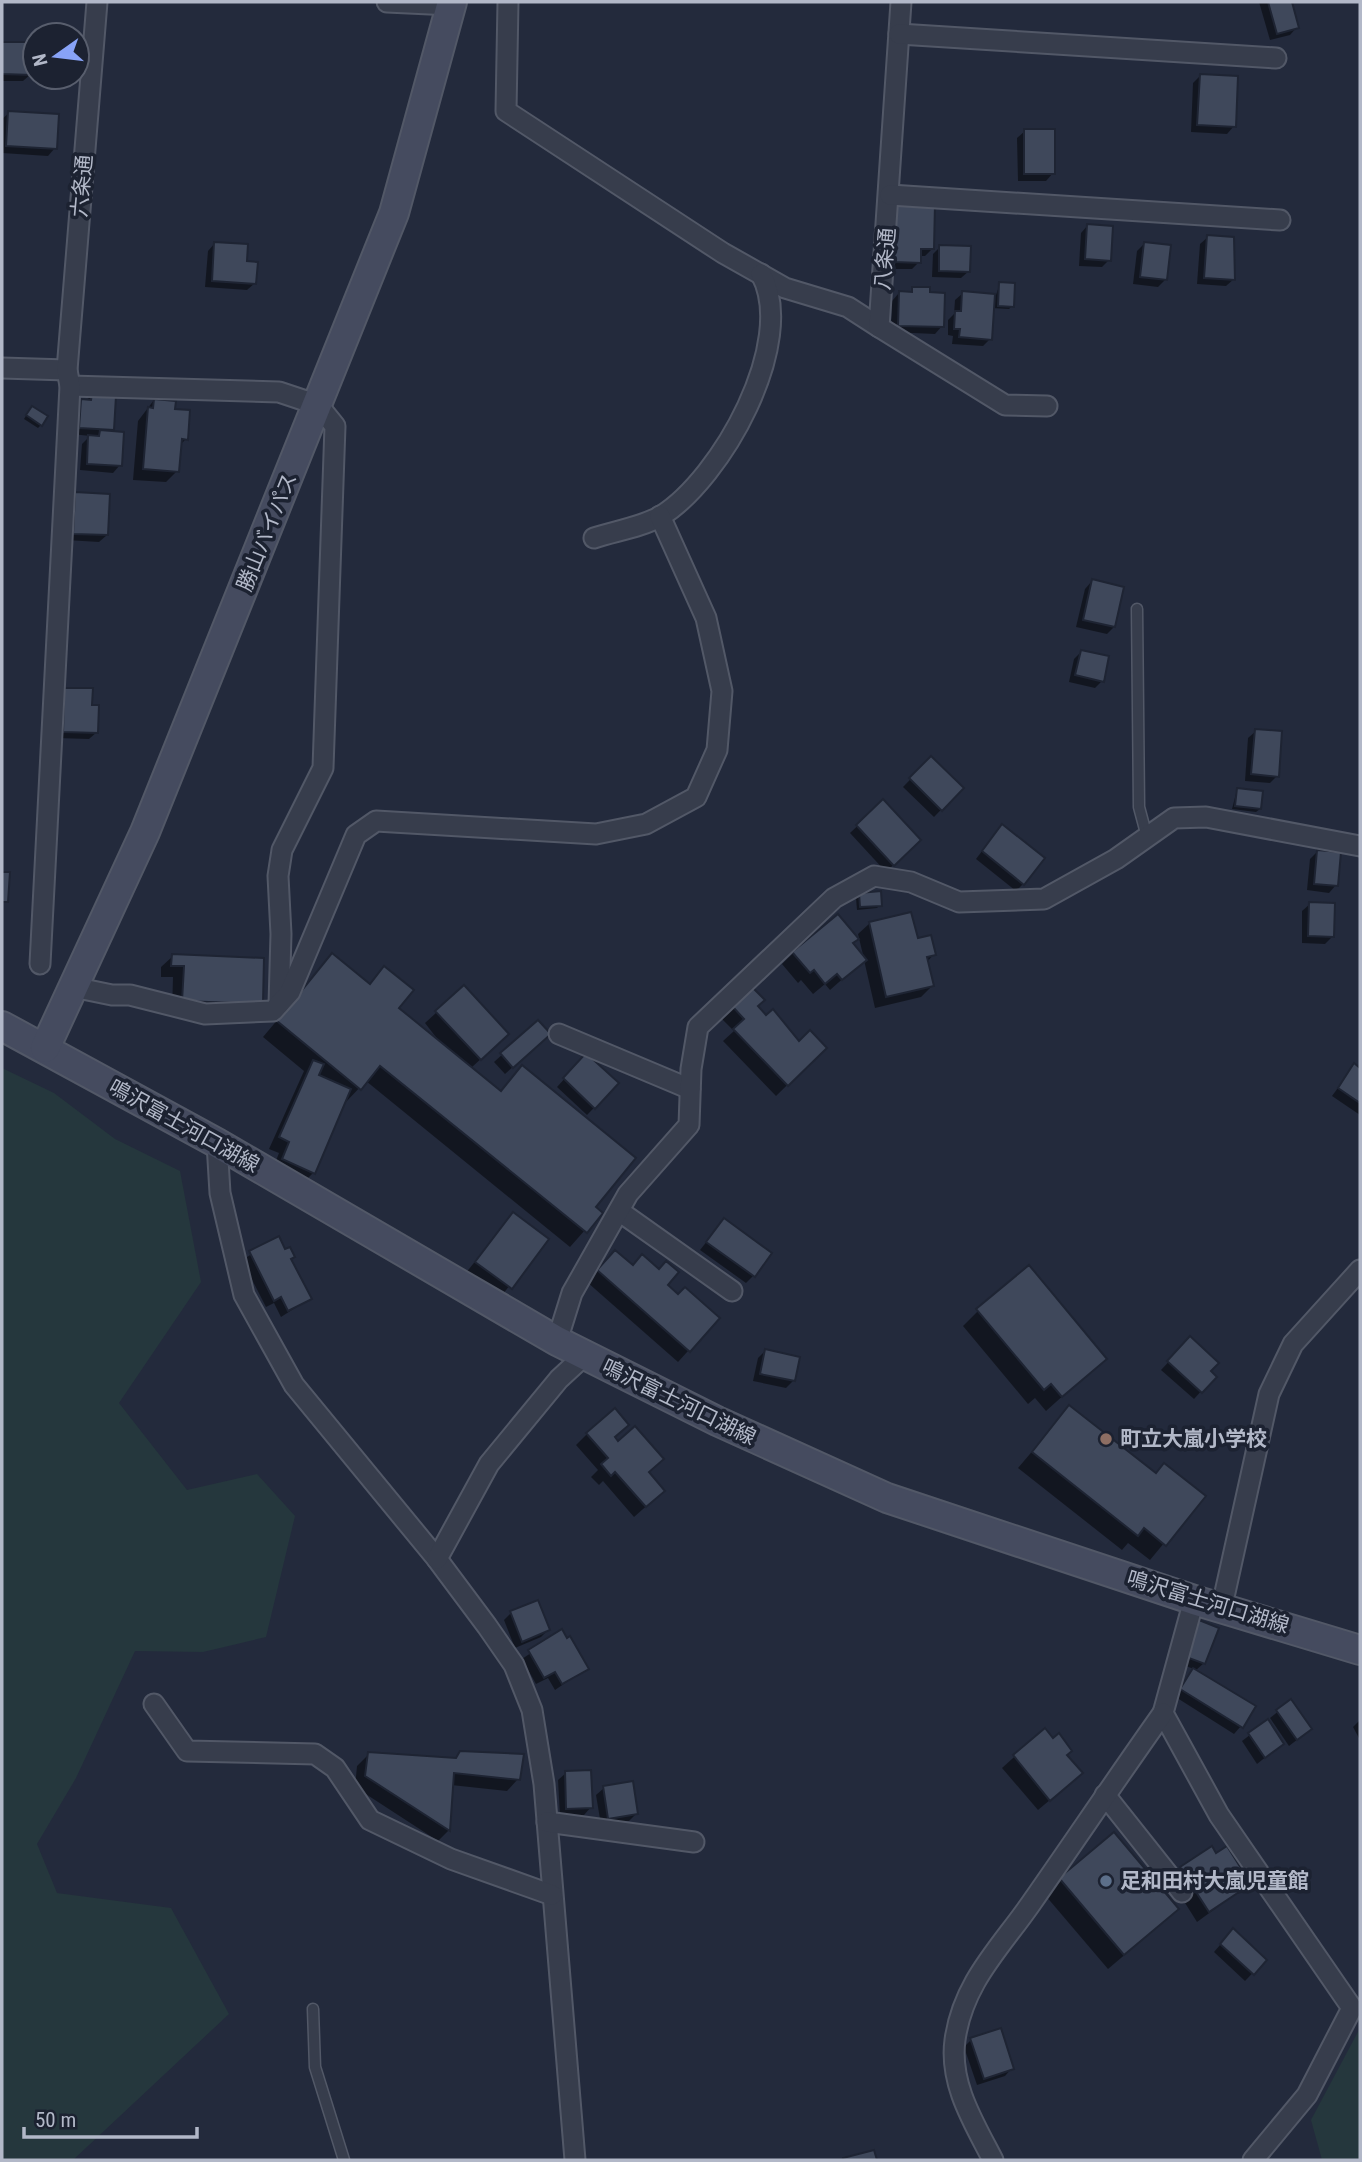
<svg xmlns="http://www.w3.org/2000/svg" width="1362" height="2162" font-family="'Roboto Condensed','Noto Sans JP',sans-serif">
  <rect width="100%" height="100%" fill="#232a3c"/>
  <g fill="#25373d">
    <polygon points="2,1068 54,1093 115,1139 180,1171 201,1282 119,1403 187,1490 257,1474 295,1516 266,1637 203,1652 135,1651 76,1778 37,1844 57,1893 171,1908 229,2014 73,2160 2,2160"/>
    <polygon points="1360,2028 1360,2160 1322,2160 1311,2120"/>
  </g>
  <g fill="#0007">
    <polygon points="1259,2 1290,2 1297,27 1290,35 1270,40"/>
    <polygon points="2,44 31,44 31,74 23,81 2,81"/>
    <polygon points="1200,76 1234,126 1227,134 1191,132 1193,83"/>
    <polygon points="9,113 55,148 48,156 2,153 2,119"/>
    <polygon points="1025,131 1053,173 1046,181 1018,181 1017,138"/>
    <polygon points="896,205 932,249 925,256 920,256 919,262 912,269 888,269"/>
    <polygon points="1088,225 1109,260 1102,267 1079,266 1081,233"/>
    <polygon points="1208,237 1234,279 1226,286 1197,284 1200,244"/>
    <polygon points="215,243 245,263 255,283 247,290 205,287 208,251"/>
    <polygon points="1144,244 1165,280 1158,287 1133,284 1137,251"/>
    <polygon points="940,247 969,271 961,278 932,277 933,254"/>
    <polygon points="1000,283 1012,306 1009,309 992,308 990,339 983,346 952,344 953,336 948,335 948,320 954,314 955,300 963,293 996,295"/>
    <polygon points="913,289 942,326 935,334 891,332 892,301 899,293 908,294"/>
    <polygon points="92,396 115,397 112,433 120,465 113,473 80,470 82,444 90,436 72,434 74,408"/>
    <polygon points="154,400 173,411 186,439 179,446 177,471 166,482 133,480 138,421"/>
    <polygon points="29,411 41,425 38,428 24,419"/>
    <polygon points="75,494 107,535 99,542 66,540 68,501"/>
    <polygon points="1092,581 1114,627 1107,634 1076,627 1085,589"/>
    <polygon points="1081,652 1102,681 1095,688 1069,682 1074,659"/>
    <polygon points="64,689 91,706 97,732 89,739 56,738 57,697"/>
    <polygon points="1256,731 1277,776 1270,783 1245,781 1248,738"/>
    <polygon points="931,758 962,788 934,817 903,787"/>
    <polygon points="1237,790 1260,809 1256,812 1232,809"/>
    <polygon points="883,802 919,840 886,872 850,833"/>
    <polygon points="995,834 1023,884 1016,891 976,859"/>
    <polygon points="1317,852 1336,885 1329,893 1307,890 1310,859"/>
    <polygon points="860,895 880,905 877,908 857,910 856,898"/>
    <polygon points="1310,904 1333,936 1325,944 1302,943 1302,911"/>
    <polygon points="870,923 934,954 927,962 932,986 921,997 875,1008 864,960 830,990 825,984 813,994 801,980 798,983 782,964 793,953 851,943 864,959 858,934"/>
    <polygon points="332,955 368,985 384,969 397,1008 442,1045 425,1023 437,1012 496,1045 471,1068 500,1092 522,1067 594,1208 600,1213 570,1247 366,1081 344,1104 313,1173 302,1184 272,1171 279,1153 269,1149 304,1071 263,1037"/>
    <polygon points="173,956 262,1003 172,1012 173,977 161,977 161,967"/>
    <polygon points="752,989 755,1007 799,1044 825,1048 776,1096 723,1041 734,1031 722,1019"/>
    <polygon points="538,1022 542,1041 505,1074 494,1062"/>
    <polygon points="586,1055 617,1084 587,1115 557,1087"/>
    <polygon points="1354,1066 1360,1070 1360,1115 1332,1096"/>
    <polygon points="513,1214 546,1239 499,1299 465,1274"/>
    <polygon points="724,1220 753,1276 746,1283 700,1250"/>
    <polygon points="278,1238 309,1299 281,1317 274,1303 266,1307 242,1260"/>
    <polygon points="604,1263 632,1267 718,1318 678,1362 587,1282"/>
    <polygon points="978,1311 1105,1358 1046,1411 1035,1398 1028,1404 963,1326"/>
    <polygon points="1190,1339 1214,1377 1194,1399 1161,1370"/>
    <polygon points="765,1351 794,1380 786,1388 753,1381 758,1358"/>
    <polygon points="1069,1408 1155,1475 1203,1496 1150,1560 1128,1543 1122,1550 1018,1468"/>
    <polygon points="587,1434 613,1438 648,1473 651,1502 634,1517 603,1481 599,1485 591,1477 598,1470 576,1445"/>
    <polygon points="511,1613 548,1630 541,1637 515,1648 504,1620"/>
    <polygon points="1200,1623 1204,1663 1195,1671 1241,1726 1234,1734 1174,1696 1194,1669 1180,1664 1193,1630"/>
    <polygon points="562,1632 587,1668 555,1690 548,1678 536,1684 522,1659"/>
    <polygon points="1290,1702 1302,1736 1289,1746 1270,1718"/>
    <polygon points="1360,1720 1360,1740 1353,1727"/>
    <polygon points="1267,1722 1282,1744 1257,1764 1242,1741"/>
    <polygon points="1044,1730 1065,1755 1069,1784 1038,1810 1002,1768"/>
    <polygon points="461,1752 518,1779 507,1791 451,1785 449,1830 438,1841 355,1787 357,1766 369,1754 454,1759"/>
    <polygon points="566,1773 591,1807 584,1815 560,1816 558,1780"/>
    <polygon points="604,1788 637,1813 629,1821 601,1825 596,1795"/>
    <polygon points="1114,1834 1161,1924 1108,1969 1045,1895"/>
    <polygon points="1181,1868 1249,1884 1197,1922 1170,1879"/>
    <polygon points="1226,1938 1265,1960 1245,1981 1214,1952"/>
    <polygon points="971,2040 1012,2068 1005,2076 977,2085 964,2047"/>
  </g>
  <g fill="#3f485b" stroke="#1e2433" stroke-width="2">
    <polygon points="1268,2 1292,2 1299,28 1277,34"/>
    <polygon points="2,42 33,42 32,75 2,74"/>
    <polygon points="1200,74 1238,76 1236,127 1197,125"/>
    <polygon points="8,111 59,114 57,149 6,146"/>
    <rect x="1024" y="129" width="31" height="45"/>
    <polygon points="895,204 935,204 934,249 921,249 921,263 894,262"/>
    <polygon points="1087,224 1113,226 1111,261 1085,259"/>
    <polygon points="1207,235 1234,237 1235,280 1204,278"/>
    <polygon points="214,242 248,244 247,261 258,262 256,284 212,281"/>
    <polygon points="1144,242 1171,245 1167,280 1140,277"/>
    <polygon points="939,245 971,246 970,272 939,271"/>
    <polygon points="999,282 1015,283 1014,307 998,306"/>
    <polygon points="912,287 930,287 930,292 945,293 944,327 898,326 899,291 912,292"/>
    <polygon points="962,291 995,294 992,340 959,337 960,329 954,329 955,311 961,311"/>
    <polygon points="92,394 116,396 114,430 79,428 81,399 91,400"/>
    <polygon points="154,399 176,401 175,409 190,410 188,440 182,439 179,472 143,469 148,407 153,408"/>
    <polygon points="32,406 48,416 42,426 26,415"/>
    <polygon points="100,430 124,432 122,466 87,464 88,435 99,436"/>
    <polygon points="75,492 110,494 108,535 73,534"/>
    <polygon points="1092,579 1124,587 1115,627 1083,620"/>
    <polygon points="1081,650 1109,656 1104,682 1075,675"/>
    <polygon points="64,688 93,688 92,705 99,705 98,733 63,732"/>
    <polygon points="1255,729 1282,731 1279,777 1251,774"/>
    <polygon points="931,756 964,788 942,811 909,778"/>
    <polygon points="1237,788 1263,791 1261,809 1235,806"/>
    <polygon points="883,799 921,840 894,866 856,825"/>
    <polygon points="1002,824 1045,858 1024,885 982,851"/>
    <polygon points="1317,850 1341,852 1338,886 1314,884"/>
    <polygon points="2,872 10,872 8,902 2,902"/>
    <polygon points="881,891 882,906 860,907 859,893"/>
    <polygon points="1309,902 1335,903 1334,937 1308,936"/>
    <polygon points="911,912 918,938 931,935 936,955 927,957 934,986 886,997 869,922"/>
    <polygon points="838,914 859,939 853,943 867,960 842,980 837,974 825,984 814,970 810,973 792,952"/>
    <polygon points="332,953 370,984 384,966 414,990 399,1008 501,1091 522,1065 636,1158 596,1207 603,1213 587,1233 380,1066 361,1090 277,1021"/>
    <polygon points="172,954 264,958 263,1004 182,1001 184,966 171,966"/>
    <polygon points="464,985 509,1034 481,1060 435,1011"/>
    <polygon points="752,987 765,1000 758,1006 766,1015 773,1009 799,1041 810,1030 827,1048 788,1086 733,1029 744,1019 732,1006"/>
    <polygon points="538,1020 551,1034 513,1068 500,1053"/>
    <polygon points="586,1053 619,1083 595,1109 563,1078"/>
    <polygon points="313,1060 324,1064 319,1075 351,1089 315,1174 282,1159 289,1142 279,1137"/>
    <polygon points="1354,1063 1360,1068 1360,1103 1338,1088"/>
    <polygon points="513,1212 549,1239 512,1289 475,1262"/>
    <polygon points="724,1218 772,1253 755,1277 706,1242"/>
    <polygon points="279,1236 285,1249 290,1247 295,1257 291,1259 312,1299 288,1311 281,1297 274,1301 249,1251"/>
    <polygon points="615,1250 633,1265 642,1254 659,1269 666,1261 679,1272 668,1285 678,1294 685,1287 720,1318 690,1352 597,1270"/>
    <polygon points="1029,1265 1107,1359 1062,1397 1051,1384 1044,1390 976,1309"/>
    <polygon points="1190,1336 1219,1363 1211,1371 1217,1377 1202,1393 1167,1361"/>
    <polygon points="765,1349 800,1357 795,1381 760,1374"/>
    <polygon points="1069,1405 1156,1473 1164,1463 1206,1496 1166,1546 1144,1528 1138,1536 1032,1452"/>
    <polygon points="615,1408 629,1425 615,1437 618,1441 635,1426 664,1459 649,1472 665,1491 646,1507 615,1472 611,1476 601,1464 608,1458 586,1433"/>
    <polygon points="538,1600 550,1630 522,1642 510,1611"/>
    <polygon points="1199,1620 1219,1628 1205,1664 1186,1657"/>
    <polygon points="562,1629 567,1638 570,1636 589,1669 562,1684 555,1672 544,1678 528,1650"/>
    <polygon points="1193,1668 1256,1706 1243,1728 1180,1689"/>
    <polygon points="1291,1699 1312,1729 1297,1740 1276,1710"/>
    <polygon points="1268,1719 1284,1744 1265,1758 1248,1733"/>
    <polygon points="1045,1728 1053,1738 1059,1733 1072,1751 1067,1755 1083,1773 1050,1801 1013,1755"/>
    <polygon points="460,1751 524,1754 520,1780 454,1773 450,1831 365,1776 368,1752 456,1758"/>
    <polygon points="591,1770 593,1808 566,1809 565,1771"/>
    <polygon points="633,1781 638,1814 608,1819 603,1786"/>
    <polygon points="1114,1832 1179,1909 1124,1955 1059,1878"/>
    <polygon points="1212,1846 1216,1853 1227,1846 1251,1884 1209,1912 1180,1867"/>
    <polygon points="1233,1928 1267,1960 1254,1975 1220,1944"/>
    <polygon points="1001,2028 1014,2069 984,2079 970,2038"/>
    <polygon points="874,2150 877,2160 843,2160 843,2158"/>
  </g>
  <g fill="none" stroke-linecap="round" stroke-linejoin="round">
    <g stroke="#525867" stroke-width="13">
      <g id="lane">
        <polyline points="1137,609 1139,807 1147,837"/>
        <polyline points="313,2009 315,2067 344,2160"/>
      </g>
    </g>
    <g stroke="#525867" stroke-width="23">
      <g id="street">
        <polyline points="387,2 451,5"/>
        <polyline points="508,2 506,111 723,253 785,288 848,307 879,327"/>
        <polyline points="901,2 879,327 1005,405 1047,406"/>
        <polyline points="899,34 1276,58"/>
        <polyline points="890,195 1280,220"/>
        <polyline points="2,368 67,370"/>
        <polyline points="70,386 279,392 318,405 335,426 323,768 282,850 278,876 281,934 279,1004"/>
        <path d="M594 538C615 531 642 527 661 516 721 479 798 342 761 274"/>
        <polyline points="40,964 70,386 67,370 97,2"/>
        <polyline points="73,987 112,995 130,995 205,1014 273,1011 290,992 356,835 376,821 596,834 646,824 696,797 717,750 722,691 706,618 660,516"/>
        <polyline points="559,1034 690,1089"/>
        <polyline points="217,1143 220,1193 244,1295 294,1385 437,1559 487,1626 514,1665 532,1710 544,1784 575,2160"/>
        <polyline points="619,1211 732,1291"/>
        <polyline points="557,1341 572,1293 628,1194 689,1125 691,1069 698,1027 834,898 874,876 911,882 959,902 1044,899 1116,859 1174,818 1206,817 1360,846"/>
        <polyline points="437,1559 489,1464 559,1379 584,1356"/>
        <polyline points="1194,1600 1163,1713 1219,1815 1352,2008 1307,2095 1253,2160"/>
        <polyline points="1222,1606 1269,1394 1293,1344 1360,1270"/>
        <polyline points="154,1704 187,1751 315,1754 335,1768 370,1820 451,1859 552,1895"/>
        <polyline points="1105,1795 1182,1892"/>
        <polyline points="547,1822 694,1842"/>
        <path d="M993 2160C974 2123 949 2084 955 2040 963 1982 1001 1947 1032 1902 1076 1839 1119 1775 1163 1713"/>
      </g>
    </g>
    <g stroke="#525867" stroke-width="32">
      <g id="secondary">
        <polyline points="2,1026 217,1143 557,1341 717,1421 887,1498 1194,1600 1360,1650"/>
        <polyline points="45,1048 145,832 394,213 452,2"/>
      </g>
    </g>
    <use href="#lane" stroke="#373d4c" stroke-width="10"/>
    <use href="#street" stroke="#373d4c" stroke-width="19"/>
    <use href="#secondary" stroke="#454b5f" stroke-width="28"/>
  </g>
  <circle fill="#8d6e63" stroke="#1c2231" stroke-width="2.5" cx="1106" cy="1439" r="7"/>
  <circle fill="#5c6f8a" stroke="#1c2231" stroke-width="2.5" cx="1106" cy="1881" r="7"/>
  <g text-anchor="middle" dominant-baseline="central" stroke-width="7" stroke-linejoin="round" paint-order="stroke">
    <g font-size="21" fill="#b2b8c8" stroke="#1c2231">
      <text transform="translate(82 186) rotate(-85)">六条通</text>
      <text transform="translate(885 259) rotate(-85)">八条通</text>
      <text transform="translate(267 532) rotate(-68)">勝山バイパス</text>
      <text transform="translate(184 1126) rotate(29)">鳴沢富士河口湖線</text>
      <text transform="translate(679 1402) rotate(26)">鳴沢富士河口湖線</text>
      <text transform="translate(1208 1602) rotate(17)">鳴沢富士河口湖線</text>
    </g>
    <g font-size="21" font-weight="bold" fill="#b2b8c8" stroke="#1c2231" text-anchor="start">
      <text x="1120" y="1439">町立大嵐小学校</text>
      <text x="1120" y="1881">足和田村大嵐児童館</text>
    </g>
  </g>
  <rect width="1362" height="2162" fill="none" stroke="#b2b8c8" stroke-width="7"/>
  <g transform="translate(56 56) rotate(256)"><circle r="33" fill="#1c2231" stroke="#585e6d" stroke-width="2"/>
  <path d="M0-5L12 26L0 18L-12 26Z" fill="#88a3f7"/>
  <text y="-10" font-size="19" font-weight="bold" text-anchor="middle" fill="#b2b8c8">N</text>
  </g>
  <path d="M24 2127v10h173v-10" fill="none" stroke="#b2b8c8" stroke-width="3.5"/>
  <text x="35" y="2127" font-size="21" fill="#b2b8c8" stroke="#1c2231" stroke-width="5" paint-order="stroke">50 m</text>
</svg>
